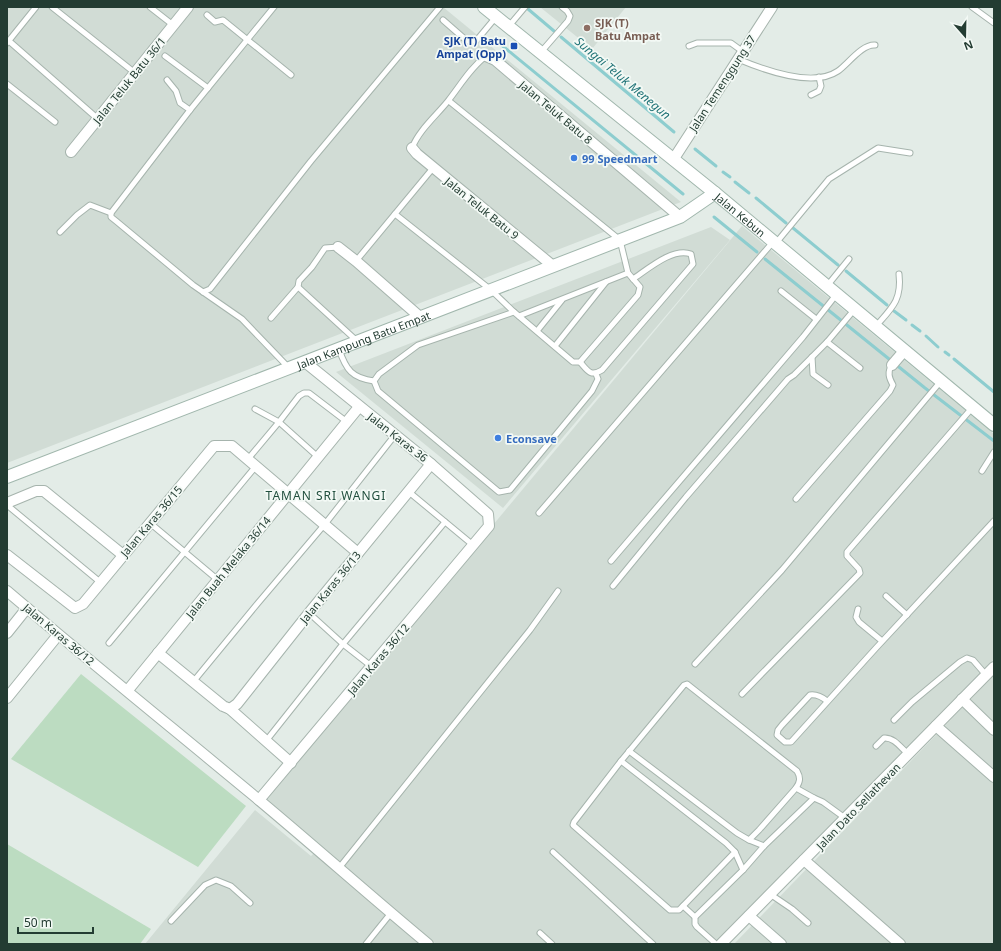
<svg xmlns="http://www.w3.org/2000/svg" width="1001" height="951" font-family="'Noto Sans',sans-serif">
  <rect width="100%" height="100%" fill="#e3ece7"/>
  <g fill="#d1dcd5">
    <polygon points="7,7 443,7 681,202 7,463"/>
    <polygon points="540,7 626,7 592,49"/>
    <polygon points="742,226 994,434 994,659 716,944 436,944 264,800"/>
    <polygon points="711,227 730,240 503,508 336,372"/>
    <polygon points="994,675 994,944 734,944"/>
    <polygon points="255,810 311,856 314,853 423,944 145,944"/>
  </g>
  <g fill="#bcdcc1">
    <polygon points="81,674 246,806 198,867 11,759"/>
    <polygon points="7,844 151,929 140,944 7,944"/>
  </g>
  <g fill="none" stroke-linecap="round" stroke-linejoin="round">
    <g stroke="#8dcdcf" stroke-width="3">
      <polyline points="528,9 554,31"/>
      <polyline points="561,37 674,132"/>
      <polyline points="499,43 683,194"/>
      <polyline points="695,149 716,166"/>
      <polyline points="723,172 730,177"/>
      <polyline points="735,182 749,193"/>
      <polyline points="756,198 786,223"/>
      <polyline points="714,217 757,252"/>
      <polyline points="793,228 838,265"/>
      <polyline points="765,259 925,388 994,441"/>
      <polyline points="846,271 887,305"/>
      <polyline points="894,311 906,320"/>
      <polyline points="912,325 920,331"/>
      <polyline points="926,336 938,347"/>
      <polyline points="945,352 949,355"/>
      <polyline points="954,359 994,392"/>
    </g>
    <g stroke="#a6b4ad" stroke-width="7">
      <g id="service">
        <polyline points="52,7 135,73"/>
        <polyline points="150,7 173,25"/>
        <polyline points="274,7 190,110 111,213 111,217 116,221 193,285 242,319 288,367"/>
        <polyline points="972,7 994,23"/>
        <polyline points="207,15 215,22 223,20 291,75"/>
        <polyline points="443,20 467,41 476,41 496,17"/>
        <polyline points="509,26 525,7"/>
        <polyline points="9,41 98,119"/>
        <polyline points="7,43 36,7"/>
        <polyline points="689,46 697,43 731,43 742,51"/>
        <polyline points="541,52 568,21 570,16 567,11 562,7"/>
        <polyline points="165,56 208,88"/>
        <path d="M738 59C764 70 813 88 838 71 848 64 862 44 875 45"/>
        <polyline points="167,80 176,91 180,103 190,110"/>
        <polyline points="7,84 55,122"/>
        <polyline points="811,95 819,91 821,86 819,77"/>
        <path d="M412 148C419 130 436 116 448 101 460 86 470 68 486 56"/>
        <polyline points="395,214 491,290 514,312 573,362 580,362 638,295 640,287 628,273 620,240 449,101"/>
        <polyline points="60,232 77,215 90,205 111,213"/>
        <polyline points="776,243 829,179 878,148 910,153"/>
        <polyline points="338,247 325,248 312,267 299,281 298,287 357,341"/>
        <polyline points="356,261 433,168"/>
        <polyline points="827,286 849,259"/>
        <polyline points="781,291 816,319"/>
        <polyline points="203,292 210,289 311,161 440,7"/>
        <polyline points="514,312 418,345 379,374 374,381 378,391 499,492 510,490 592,391 598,379 596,374"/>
        <polyline points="519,316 628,273"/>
        <polyline points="271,318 298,287"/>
        <path d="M876 326C892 308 902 300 899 274"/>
        <polyline points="537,331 562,300"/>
        <polyline points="827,342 860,368"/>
        <polyline points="555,346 606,282"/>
        <path d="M339 349C346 370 352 378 374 381"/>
        <polyline points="812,357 813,374 828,385"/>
        <path d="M580 362C588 371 590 377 602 370L693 264 691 254C673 247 648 269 633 279"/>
        <polyline points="255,409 279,422 318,457"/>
        <polyline points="248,459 279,422 299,396 304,393 309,393 347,422"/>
        <polyline points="982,471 994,452"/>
        <polyline points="409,492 473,545"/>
        <path d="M796 499 890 391 893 385C889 378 887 372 892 365"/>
        <polyline points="7,505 100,582"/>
        <polyline points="539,513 773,242"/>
        <polyline points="150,523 218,580"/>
        <polyline points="611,561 803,337 836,295"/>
        <polyline points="613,586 686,497 788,379 794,375 827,342 854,310"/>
        <polyline points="886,596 907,615"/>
        <polyline points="858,609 856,617 859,622 882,641"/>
        <polyline points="309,613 343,644 371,666"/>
        <polyline points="109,643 256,466"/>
        <polyline points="695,664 782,570 941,381"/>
        <polyline points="193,682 258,603 325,524 395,435"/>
        <polyline points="742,694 860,573 859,569 847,556 847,552 972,408"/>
        <path d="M827 701C822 697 817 694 810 695L782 725 778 730 777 735 785 742H791L876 648 994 521"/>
        <polyline points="894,720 912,702 960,662 967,658 973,660 986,675"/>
        <polyline points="266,741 343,644 445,522"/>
        <path d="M876 746 884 738C894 737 901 748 908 754"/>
        <polyline points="629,751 737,833 749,840"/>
        <polyline points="621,761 726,843 735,852 683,906"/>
        <polyline points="796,788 814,798"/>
        <polyline points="553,852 653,944"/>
        <polyline points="735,852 743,870"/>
        <polyline points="339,868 530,630 558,591"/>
        <polyline points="770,894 792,909 808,923"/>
        <path d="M695 917 683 906 679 910H670L573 825 574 822 621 761 684 685 687 684 797 771C801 778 800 782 796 788L759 830 749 840 764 846"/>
        <polyline points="171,921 205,885 216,880 231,886 250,903"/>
        <polyline points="540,933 552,944"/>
        <polyline points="366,944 391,913"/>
        <polyline points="716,944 697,927 695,924 695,917 743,870 764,846 814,798 823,802 845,818"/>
      </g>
    </g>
    <g stroke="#a6b4ad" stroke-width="12">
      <g id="minor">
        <polyline points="486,56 495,60 680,217"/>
        <polyline points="412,148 417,154 553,266"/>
        <polyline points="71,152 188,7"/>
        <polyline points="673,160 772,7"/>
        <polyline points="338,247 356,261 420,317"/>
        <polyline points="892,365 904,351"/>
        <polyline points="7,503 36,491 44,491 123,555"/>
        <polyline points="7,555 75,608 83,604 214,446 232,446 358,553"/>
        <path d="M7 591C88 660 171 727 253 795 312 844 369 895 428 944"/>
        <polyline points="7,633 27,608"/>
        <polyline points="158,653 223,706 230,709 291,763"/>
        <polyline points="128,690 359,407"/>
        <polyline points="7,698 58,635"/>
        <polyline points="962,699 994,730"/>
        <polyline points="230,709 237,704 309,613 431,464"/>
        <polyline points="936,726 994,777"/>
        <polyline points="259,800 489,526 488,514 431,464 305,362"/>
        <polyline points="804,860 900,944"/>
        <polyline points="749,916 781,944"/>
        <polyline points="721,944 994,667"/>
      </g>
    </g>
    <g stroke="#a1b7ad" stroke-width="14">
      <g id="secondary">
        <path id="s1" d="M484 7 715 193 994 425"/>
        <path id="s2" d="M7 477 680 217 715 193"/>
      </g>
    </g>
    <use href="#service" stroke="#fff" stroke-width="5"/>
    <use href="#minor" stroke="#fff" stroke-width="10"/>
    <use href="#secondary" stroke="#fff" stroke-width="12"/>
  </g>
  <circle fill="#8d6e63" stroke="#f3f9f5" stroke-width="1.5" cx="587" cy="28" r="4"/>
  <rect fill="#1a4fb4" stroke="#f3f9f5" stroke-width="1.5" x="510" y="42" width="8" height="8" rx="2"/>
  <g fill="#3f7fe0" stroke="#f3f9f5" stroke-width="1.5">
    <circle cx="574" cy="158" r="4"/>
    <circle cx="498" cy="438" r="4"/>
  </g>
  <g text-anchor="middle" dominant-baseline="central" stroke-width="3.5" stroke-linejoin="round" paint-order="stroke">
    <g font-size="11" font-weight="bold" fill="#785e54" stroke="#f3f9f5" text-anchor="start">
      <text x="595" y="22">SJK (T)<tspan x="595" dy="13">Batu Ampat</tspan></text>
    </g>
    <g font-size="11" font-weight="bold" fill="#164399" stroke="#f3f9f5" text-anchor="end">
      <text x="506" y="40">SJK (T) Batu<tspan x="506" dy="13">Ampat (Opp)</tspan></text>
    </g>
    <g font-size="11" fill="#233c32" stroke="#f3f9f5">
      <text transform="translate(129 80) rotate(-51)">Jalan Teluk Batu 36/1</text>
      <text transform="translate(722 83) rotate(-57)">Jalan Temenggung 37</text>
      <text transform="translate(556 112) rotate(40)">Jalan Teluk Batu 8</text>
      <text transform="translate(482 208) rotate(39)">Jalan Teluk Batu 9</text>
      <text stroke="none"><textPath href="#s1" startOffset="330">Jalan Kebun</textPath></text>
      <text stroke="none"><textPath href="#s2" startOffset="382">Jalan Kampung Batu Empat</textPath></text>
      <text transform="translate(398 437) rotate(38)">Jalan Karas 36</text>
      <text transform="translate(151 521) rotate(-50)">Jalan Karas 36/15</text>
      <text transform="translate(228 567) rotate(-51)">Jalan Buah Melaka 36/14</text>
      <text transform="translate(330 587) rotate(-51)">Jalan Karas 36/13</text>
      <text transform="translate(59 634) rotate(40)">Jalan Karas 36/12</text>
      <text transform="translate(378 659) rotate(-50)">Jalan Karas 36/12</text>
      <text transform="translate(858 806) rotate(-46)">Jalan Dato Sellathevan</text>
    </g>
    <g font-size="11" font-weight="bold" fill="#366cbe" stroke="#f3f9f5" text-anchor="start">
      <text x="582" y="158">99 Speedmart</text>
      <text x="506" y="438">Econsave</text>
    </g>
    <g font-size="12" font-style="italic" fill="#1f7276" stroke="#f3f9f5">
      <text transform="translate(623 78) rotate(40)">Sungai Teluk Menegun</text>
    </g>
    <g font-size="12" letter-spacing="1" fill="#204e3d" stroke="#f3f9f5">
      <text x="326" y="495">TAMAN SRI WANGI</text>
    </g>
  </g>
  <rect width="1001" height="951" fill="none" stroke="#233c32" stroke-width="16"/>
  <g transform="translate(965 36) rotate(160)" stroke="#f3f9f5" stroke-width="3" paint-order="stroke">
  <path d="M0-3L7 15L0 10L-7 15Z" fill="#233c32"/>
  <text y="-6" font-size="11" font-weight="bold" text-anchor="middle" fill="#233c32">N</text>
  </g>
  <path d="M18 927v6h75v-6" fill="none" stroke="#233c32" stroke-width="2"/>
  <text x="24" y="927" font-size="12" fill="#233c32" stroke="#f3f9f5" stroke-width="3" paint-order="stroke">50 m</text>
</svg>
